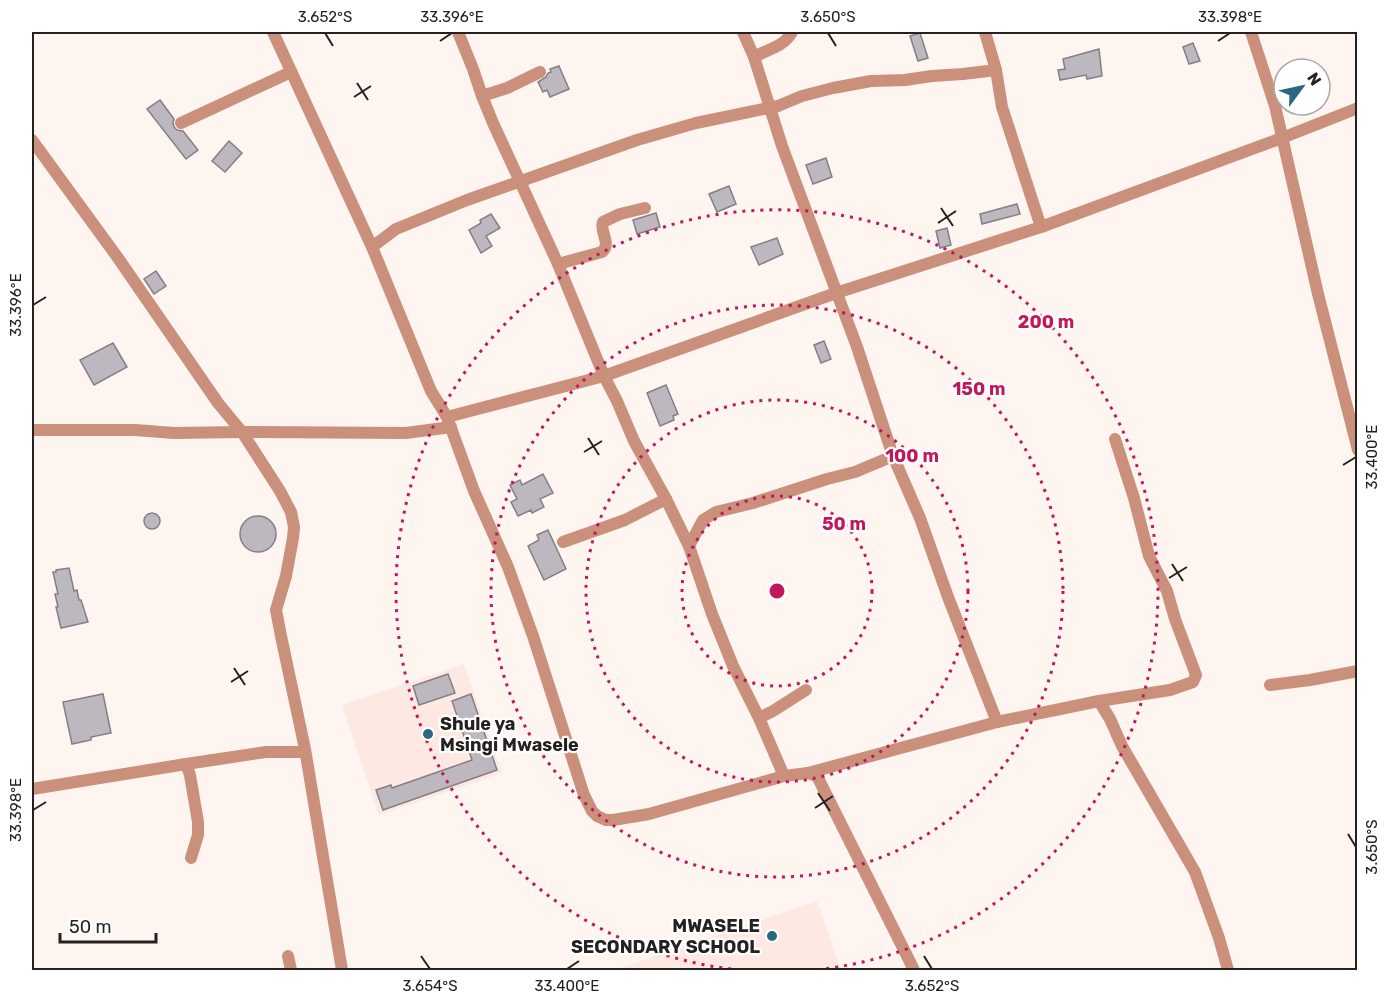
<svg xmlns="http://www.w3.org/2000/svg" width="1389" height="1002" font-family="Rubik,sans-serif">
  <rect width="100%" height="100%" fill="#fef5f1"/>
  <g fill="#fde9e2">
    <polygon points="464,664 502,773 379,815 342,705"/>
    <polygon points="817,901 841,970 615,970"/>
  </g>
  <g fill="#bdb7bf" stroke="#847f87" stroke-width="1.5">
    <polygon points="920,33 928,58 918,61 910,36"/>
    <polygon points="1193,43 1200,61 1189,64 1183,47"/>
    <polygon points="1099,49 1102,76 1087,79 1086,75 1060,80 1058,70 1065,69 1063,59"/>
    <polygon points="559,66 569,89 550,97 547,90 543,92 538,82 546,77 548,73 551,72 550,69"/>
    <polygon points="160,100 174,119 173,123 174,127 177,130 183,131 198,150 186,159 147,109"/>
    <polygon points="229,141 242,153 225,172 212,161"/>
    <polygon points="826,158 832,177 813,184 806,165"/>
    <polygon points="729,186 736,204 717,212 709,194"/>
    <polygon points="1017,204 1020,214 982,224 980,214"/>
    <polygon points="656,213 660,227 637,234 633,220"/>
    <polygon points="491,214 500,228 486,236 492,246 481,253 469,230 481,223 480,220"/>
    <polygon points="947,228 951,245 940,248 936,231"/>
    <polygon points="777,238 783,254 759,265 751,247"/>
    <polygon points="156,271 166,286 154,294 144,279"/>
    <polygon points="824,341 831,359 821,363 814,345"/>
    <polygon points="113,343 127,367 94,385 80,360"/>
    <polygon points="666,385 678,414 673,416 674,420 660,426 647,393"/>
    <polygon points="543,474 553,493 540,499 544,507 532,513 531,510 518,516 511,502 517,499 510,485 520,480 522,485"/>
    <circle cx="152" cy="521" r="8"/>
    <circle cx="258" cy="534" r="18"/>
    <polygon points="548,530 566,569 544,580 528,546 539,540 537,535"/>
    <polygon points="69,568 74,591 77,590 79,600 81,600 88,622 61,628 56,607 58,607 55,594 58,594 53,572 56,572 56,570"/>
    <polygon points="448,674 455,693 419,705 413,686"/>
    <polygon points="103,694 111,733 91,737 91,740 72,744 63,702"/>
    <polygon points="471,694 497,770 383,810 376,790 391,785 392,788 472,760 452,701"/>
  </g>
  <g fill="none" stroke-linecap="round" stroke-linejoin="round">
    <g stroke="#ca907b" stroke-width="12">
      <polyline points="273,32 372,247 431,391 447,417 474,491 508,567 533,636 584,795 592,811 597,816 606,820 613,820 649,814 784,776 808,773 814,775 818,778 914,970"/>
      <polyline points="458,32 473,69 482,96 493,123 558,264 604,376 617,401 634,441 666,499 689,546 712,614 733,666 759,718 784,776"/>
      <polyline points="743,32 754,57 782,146 857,347 893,456 920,518 948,597 997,722"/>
      <polyline points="1251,32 1275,106 1318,294 1358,450"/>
      <path d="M754 57C768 49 784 47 792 32"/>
      <polyline points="996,70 1002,107 1041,227"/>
      <polyline points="482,96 507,88 540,72"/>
      <polyline points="181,123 291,72"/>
      <polyline points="32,140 118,258 218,403 242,432 280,491 291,512 294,527 293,538 286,576 276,610 281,636 305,749 342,970"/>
      <polyline points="372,247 396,229 467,200 637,140 696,123 778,106 802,96 833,88 871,81 905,80 932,76 963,74 996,70 985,32"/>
      <path d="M558 264 602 252C612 243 599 232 603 222L620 214 645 208"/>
      <polyline points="447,417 604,376 836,293 1041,227 1282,138 1358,108"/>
      <polyline points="32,430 135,430 174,433 242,432 406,433 451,427"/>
      <polyline points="563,542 625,520 666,499"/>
      <polyline points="689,546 703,520 716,512 753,503 827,479 855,472 893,456"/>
      <polyline points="1270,685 1310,680 1358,671"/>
      <polyline points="1099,701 1110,719 1122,746 1195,872 1219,938 1228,970"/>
      <polyline points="759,718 773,711 806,690"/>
      <polyline points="186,764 190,775 198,822 198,835 191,858"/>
      <polyline points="808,773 997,722 1099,701 1170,690 1193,682 1196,675 1175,619 1167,591 1149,556 1134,498 1115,439"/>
      <polyline points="32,789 186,764 266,752 305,752"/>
      <polyline points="288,956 291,970"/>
    </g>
  </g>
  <path fill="none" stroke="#252120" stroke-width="2" d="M325 33 333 46M828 33 836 46M440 41 452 33M1218 41 1230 33M357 83 368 100M354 97 371 86M941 208 953 226M938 223 956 211M33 305 46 297M588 438 599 455M584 452 602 441M1343 465 1356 457M1172 564 1183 581M1169 578 1187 567M234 668 245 685M231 682 248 671M818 793 830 811M815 808 833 796M33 810 46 802M1348 834 1356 847M421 956 430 969M924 956 932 969M567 969 579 961"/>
  <g fill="none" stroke="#c2185b" stroke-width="3" stroke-dasharray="3 6">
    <circle cx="777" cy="591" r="95"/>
    <circle cx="777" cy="591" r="191"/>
    <circle cx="777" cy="591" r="286"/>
    <path d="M740 970A381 381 0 1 1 814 970"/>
  </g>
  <g fill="#2b687f" stroke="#fff" stroke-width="2">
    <circle cx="428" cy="734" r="6"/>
    <circle cx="772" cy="936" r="6"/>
  </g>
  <g text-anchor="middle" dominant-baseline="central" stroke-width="4.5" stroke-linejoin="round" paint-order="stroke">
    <g font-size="18" font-weight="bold" fill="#252120" stroke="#fff" text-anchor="start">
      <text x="440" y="724">Shule ya<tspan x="440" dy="21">Msingi Mwasele</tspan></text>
      <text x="760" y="926" text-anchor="end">MWASELE<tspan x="760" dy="21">SECONDARY SCHOOL</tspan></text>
    </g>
  </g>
  <circle cx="777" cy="591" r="9" fill="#c2185b" stroke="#fff" stroke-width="3"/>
  <g font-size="18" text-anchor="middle" font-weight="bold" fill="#c2185b" stroke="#fff" stroke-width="4.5" stroke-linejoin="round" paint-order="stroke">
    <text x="1046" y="328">200 m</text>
    <text x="979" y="395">150 m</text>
    <text x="912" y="462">100 m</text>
    <text x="844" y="530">50 m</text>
  </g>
  <rect width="1389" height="1002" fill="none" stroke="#ffffff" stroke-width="66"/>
  <g transform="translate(1302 87) rotate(57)"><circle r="28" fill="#ffffff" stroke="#a8a6a6" stroke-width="1.5"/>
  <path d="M0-4.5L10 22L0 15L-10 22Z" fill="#2b687f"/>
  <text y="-9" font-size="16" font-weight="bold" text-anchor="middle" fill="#252120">N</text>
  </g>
  <path d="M60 933v9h96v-9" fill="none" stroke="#252120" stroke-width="3"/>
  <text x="69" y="933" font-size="18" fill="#252120" stroke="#ffffff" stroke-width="4.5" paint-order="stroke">50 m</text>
  <rect x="33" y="33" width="1323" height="936" fill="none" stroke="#252120" stroke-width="2"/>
  <g font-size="15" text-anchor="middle" fill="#252120">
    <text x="325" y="22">3.652°S</text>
    <text x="452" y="22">33.396°E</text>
    <text x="828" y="22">3.650°S</text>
    <text x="1230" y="22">33.398°E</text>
    <text transform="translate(16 305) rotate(-90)" y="5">33.396°E</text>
    <text transform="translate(1372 457) rotate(-90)" y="5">33.400°E</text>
    <text transform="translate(16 810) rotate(-90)" y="5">33.398°E</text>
    <text transform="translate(1372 847) rotate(-90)" y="5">3.650°S</text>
    <text x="430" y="991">3.654°S</text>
    <text x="567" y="991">33.400°E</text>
    <text x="932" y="991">3.652°S</text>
  </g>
</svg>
